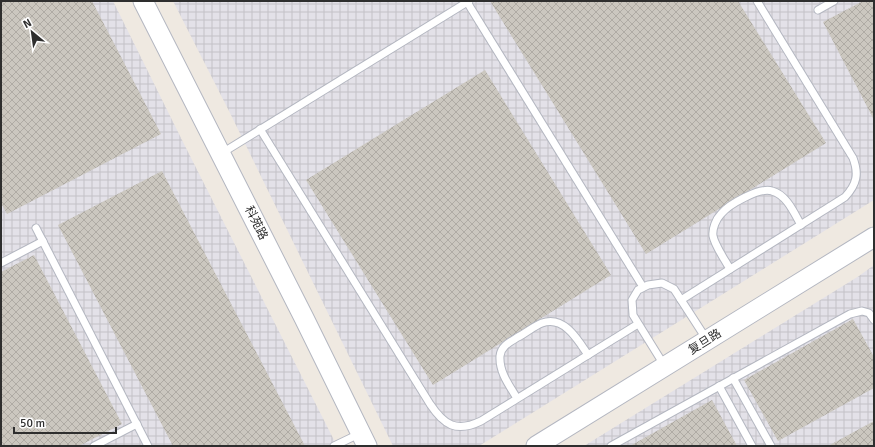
<svg xmlns="http://www.w3.org/2000/svg" width="875" height="447" font-family="Signika,'Noto Sans SC',sans-serif">
  <defs>
    <pattern id="industrial-grid" width="8" height="8" patternUnits="userSpaceOnUse"><rect width="8" height="8" fill="#e3e1e8"/><path d="M0 4h8M4 0v8" fill="none" stroke="#c3c1c7"/></pattern>
    <pattern id="building-cross-hatch" width="8" height="8" patternUnits="userSpaceOnUse"><rect width="8" height="8" fill="#cbc7bf"/><path d="M0 0l8 8M0 8l8-8" fill="none" stroke="#afaba4"/></pattern>
  </defs>
  <rect width="100%" height="100%" fill="#efe9e1"/>
  <g fill="url(#industrial-grid)">
    <polygon points="1,1 113,1 183,142 337,446 1,446"/>
    <polygon points="173,1 874,1 874,200 479,446 393,446 230,113"/>
    <polygon points="874,265 874,446 584,446 859,276"/>
  </g>
  <g fill="url(#building-cross-hatch)">
    <polygon points="1,1 92,1 161,134 7,214 1,203"/>
    <polygon points="490,1 738,1 826,143 646,254"/>
    <polygon points="863,1 874,1 874,120 823,22"/>
    <polygon points="485,70 611,275 433,385 306,180"/>
    <polygon points="162,171 305,446 173,446 58,225"/>
    <polygon points="34,255 122,424 79,446 1,446 1,272"/>
    <polygon points="853,319 874,357 874,388 778,441 744,380"/>
    <polygon points="712,400 737,446 630,446"/>
    <polygon points="874,421 874,446 828,446"/>
  </g>
  <g fill="none" stroke-linecap="round" stroke-linejoin="round">
    <g stroke="#b4b7c1" stroke-width="9">
      <g id="lane">
        <polyline points="467,2 643,287"/>
        <polyline points="818,10 834,1"/>
        <path d="M260 129 430 404C444 425 456 433 481 421L638 324"/>
        <polyline points="222,153 469,1"/>
        <polyline points="36,228 148,446"/>
        <polyline points="1,263 43,241"/>
        <path d="M730 269C725 260 715 246 713 236 712 229 716 219 721 214 729 204 760 187 772 191 787 195 794 213 801 225"/>
        <path d="M681 300 845 197C857 184 859 174 853 158L757 1"/>
        <polyline points="664,365 633,315 632,300 638,290 648,285 662,283 674,289 707,340"/>
        <polyline points="733,378 771,446"/>
        <polyline points="719,386 752,446"/>
        <path d="M517 398C509 385 499 372 500 356 501 346 510 342 518 337 526 333 534 326 542 323 564 315 578 340 588 355"/>
        <polyline points="94,446 137,424"/>
        <polyline points="334,446 359,434"/>
        <polyline points="611,446 850,314 862,311 869,313 874,320"/>
      </g>
    </g>
    <g stroke="#b4b7c1" stroke-width="21">
      <g id="secondary">
        <polyline points="143,1 304,318 367,446"/>
        <polyline points="536,446 874,237"/>
      </g>
    </g>
    <use href="#lane" stroke="#fff" stroke-width="7"/>
    <use href="#secondary" stroke="#fff" stroke-width="19"/>
  </g>
  <g text-anchor="middle" dominant-baseline="central" stroke-width="4" stroke-linejoin="round" paint-order="stroke">
    <g font-size="12" fill="#2e2e2e" stroke="#fff">
      <text transform="translate(256 223) rotate(63)">科苑路</text>
      <text transform="translate(705 342) rotate(-32)">复旦路</text>
    </g>
  </g>
  <rect width="875" height="447" fill="none" stroke="#2e2e2e" stroke-width="4"/>
  <g transform="translate(32 32) rotate(331)" stroke="#ffffff" stroke-width="3" paint-order="stroke">
  <path d="M0-3L7 15L0 10L-7 15Z" fill="#2e2e2e"/>
  <text y="-6" font-size="11" font-weight="bold" text-anchor="middle" fill="#2e2e2e">N</text>
  </g>
  <path d="M14 427v6h102v-6" fill="none" stroke="#2e2e2e" stroke-width="2"/>
  <text x="20" y="427" font-size="12" fill="#2e2e2e" stroke="#ffffff" stroke-width="3" paint-order="stroke">50 m</text>
</svg>
